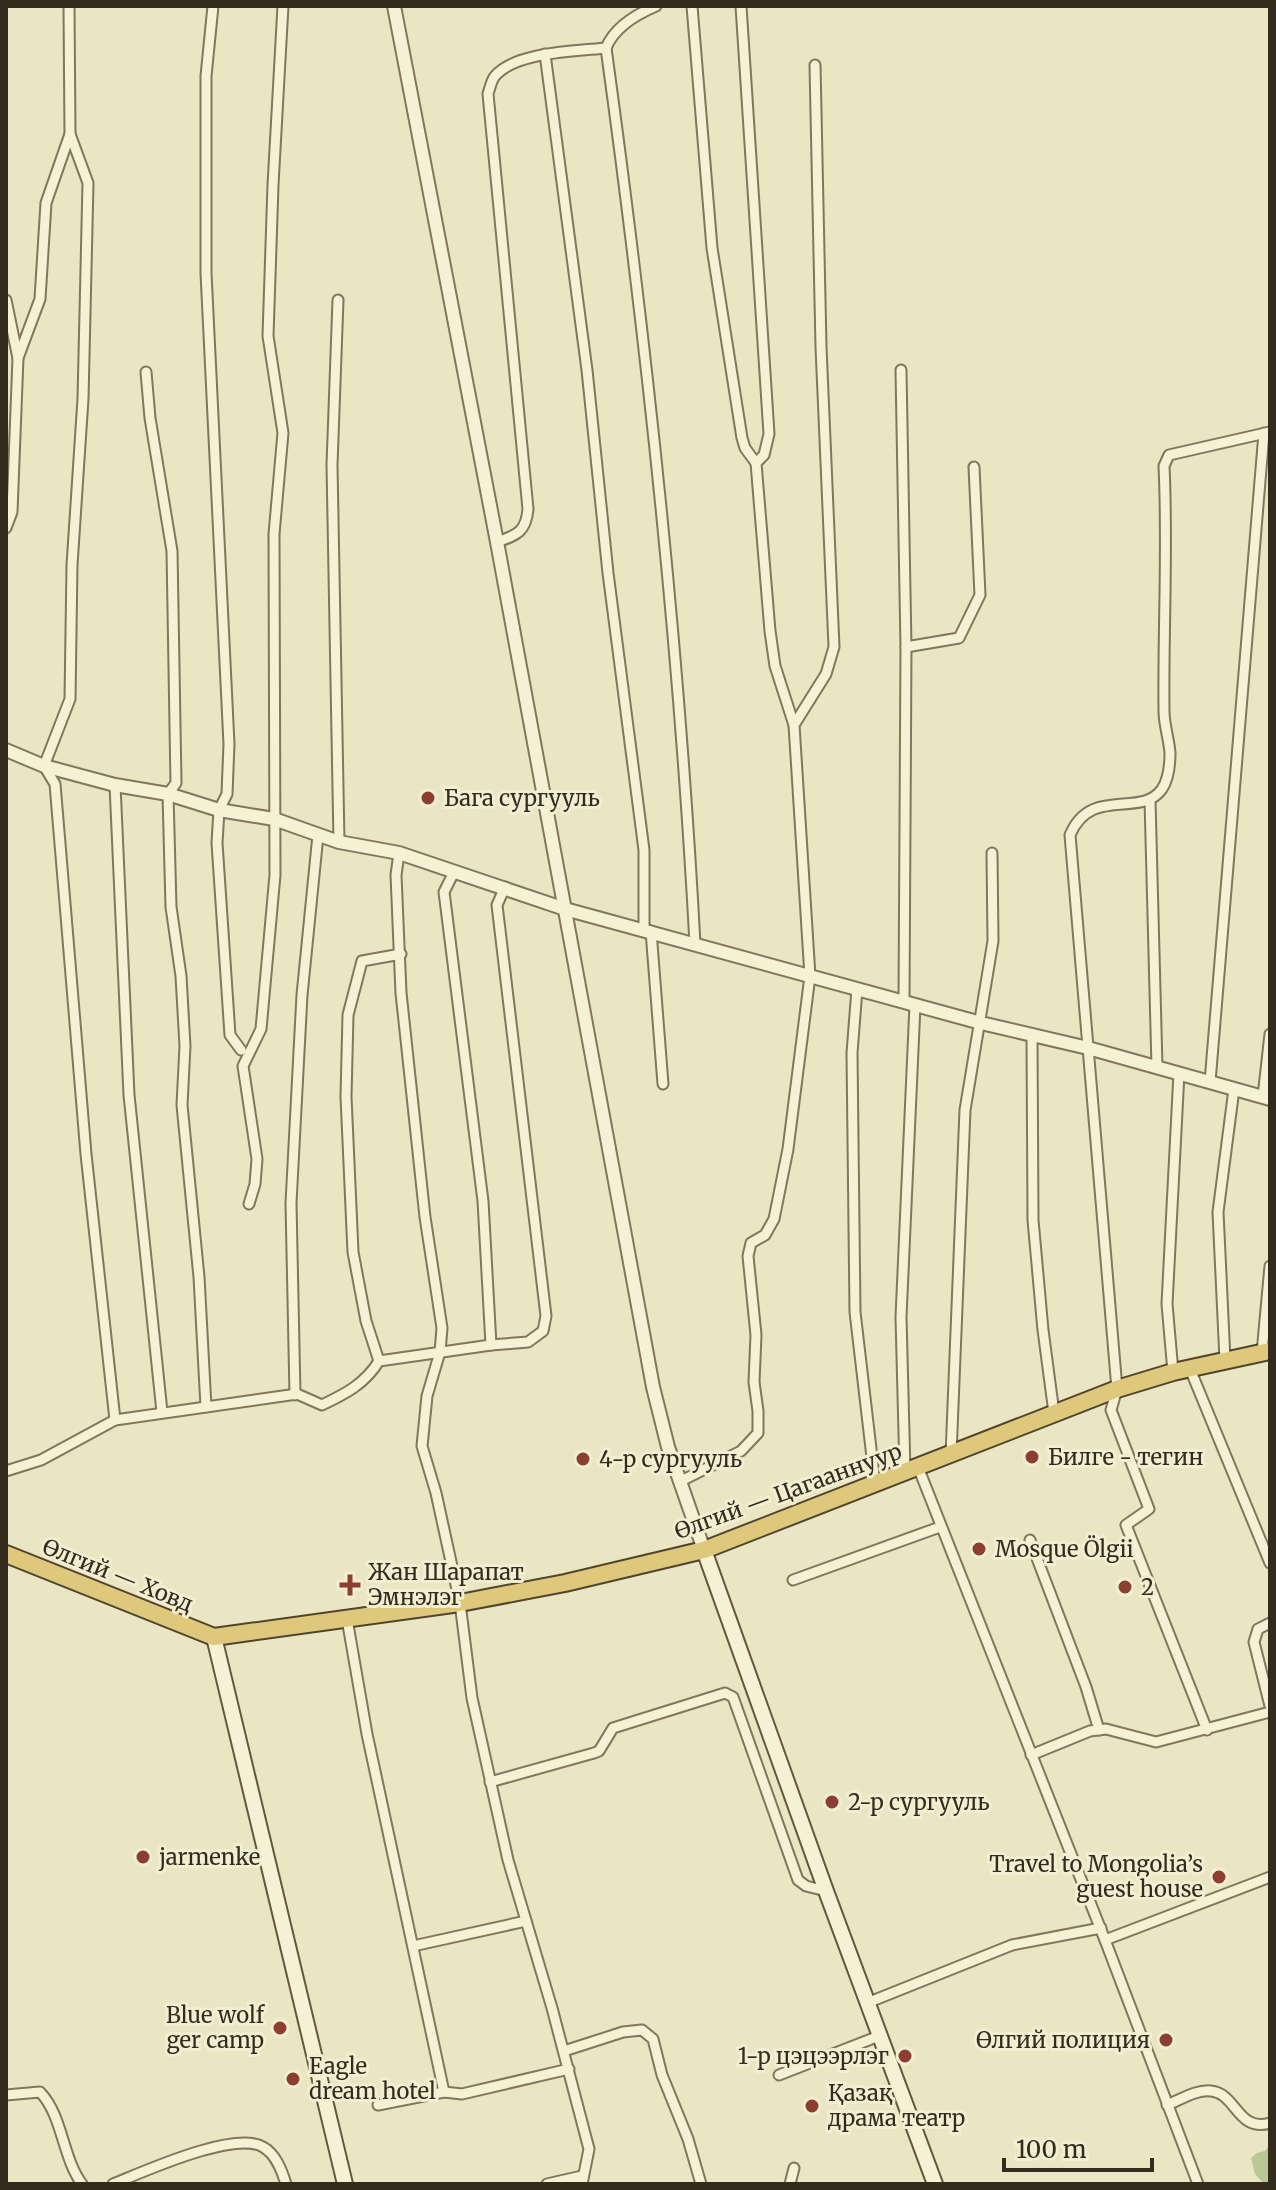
<svg xmlns="http://www.w3.org/2000/svg" width="1276" height="2190" font-family="Merriweather,serif">
  <rect width="100%" height="100%" fill="#eae5c2"/>
  <polygon fill="#b9c797" points="1268,2147 1270,2148 1270,2184 1264,2184 1255,2174 1251,2158 1257,2153 1265,2151"/>
  <g fill="none" stroke-linecap="round" stroke-linejoin="round">
    <g stroke="#82765b" stroke-width="13">
      <g id="minor">
        <polyline points="213,6 206,76 206,273 229,744 227,794 219,810 217,843 230,1035 241,1050"/>
        <path d="M656 6C637 14 614 28 606 48 647 346 679 644 695 944"/>
        <polyline points="692,6 712,248 742,438 745,448 756,463"/>
        <polyline points="741,6 769,434 764,455 756,463 770,631 775,666 794,725"/>
        <polyline points="545,54 587,370 608,573 644,850 644,930"/>
        <polyline points="70,134 88,183 83,399 72,565 70,699 44,766 55,784 86,1154 115,1420"/>
        <polyline points="6,300 18,358"/>
        <polyline points="338,300 332,465 339,842"/>
        <polyline points="901,370 906,647 904,1002"/>
        <polyline points="146,372 150,418 172,551 176,783 168,794 171,907 181,976 185,1046 182,1105 199,1277 206,1407"/>
        <polyline points="6,528 12,512 18,358 40,299 46,203 70,134 69,6"/>
        <path d="M497 542C517 535 526 532 528 509L488 94C490 88 491 81 495 76 515 52 577 51 606 48"/>
        <polyline points="906,647 959,638 980,595 974,467"/>
        <polyline points="115,785 129,1095 162,1412"/>
        <polyline points="1150,800 1157,1067"/>
        <polyline points="399,853 396,875 401,993 425,1217 442,1328 440,1352 427,1396 422,1446 436,1493 460,1603 472,1698 508,1860 552,2008 589,2149 582,2184"/>
        <polyline points="454,872 444,892 483,1201 491,1345 528,1342 543,1331 546,1316 497,905 505,887"/>
        <polyline points="651,931 663,1084"/>
        <polyline points="857,989 852,1053 855,1312 875,1483"/>
        <polyline points="1032,1036 1033,1220 1043,1330 1054,1413"/>
        <polyline points="1210,1082 1264,433"/>
        <polyline points="1263,1097 1270,1034"/>
        <polyline points="249,1204 255,1184 257,1159 243,1066 261,1029 275,875 274,534 283,433 268,336 273,185 283,6"/>
        <polyline points="1262,1353 1270,1266"/>
        <polyline points="1225,1360 1218,1212 1234,1089"/>
        <polyline points="379,1361 366,1321 353,1252 346,1097 348,1015 362,961 401,954"/>
        <polyline points="1190,1369 1270,1563"/>
        <polyline points="1173,1372 1167,1304 1179,1073"/>
        <polyline points="295,1395 291,1203 302,995 318,835"/>
        <polyline points="951,1455 965,1110 993,941 992,853"/>
        <polyline points="918,1467 1105,1940 1198,2184"/>
        <path d="M6 1471 41 1460 115 1420 297 1394 322 1405C345 1394 365 1384 379 1361L491 1345"/>
        <polyline points="905,1472 901,1317 915,1005"/>
        <polyline points="679,1482 741,1451 758,1433 758,1411 754,1382 756,1335 748,1256 751,1243 765,1235 774,1219 788,1149 810,976 794,725 826,674 834,647 821,347 815,65"/>
        <polyline points="1030,1540 1086,1687 1099,1730"/>
        <polyline points="793,1580 940,1527"/>
        <polyline points="347,1619 367,1734 444,2092 378,2105"/>
        <polyline points="1270,1623 1258,1629 1254,1642 1270,1706"/>
        <path d="M1207 1730 1126 1525 1149 1509 1111 1410 1117 1389 1070 835C1091 785 1141 819 1162 789 1168 780 1170 764 1170 753 1169 739 1164 725 1164 711 1163 629 1168 548 1164 466L1169 455 1270 432"/>
        <polyline points="1031,1755 1090,1731 1106,1729 1156,1742 1270,1712"/>
        <polyline points="490,1782 594,1753 599,1751 613,1728 725,1693 733,1697 798,1880 806,1886 826,1891"/>
        <polyline points="1105,1940 1270,1877"/>
        <polyline points="413,1946 526,1921"/>
        <polyline points="867,2003 1012,1945 1101,1928"/>
        <polyline points="564,2051 623,2032 642,2030 653,2039 662,2075 688,2139 701,2184"/>
        <polyline points="779,2075 879,2036"/>
        <polyline points="444,2092 462,2094 569,2069"/>
        <path d="M6 2095 40 2092C63 2116 62 2157 82 2184"/>
        <path d="M1167 2105C1180 2100 1197 2089 1211 2091 1236 2093 1238 2133 1270 2123"/>
        <path d="M113 2184C143 2172 235 2130 263 2147 276 2154 282 2171 286 2184"/>
        <polyline points="547,2184 582,2176"/>
        <polyline points="790,2184 794,2168"/>
      </g>
    </g>
    <g stroke="#82765b" stroke-width="16">
      <g id="tertiary">
        <polyline points="394,6 497,542 653,1387 668,1447 704,1550"/>
        <polyline points="6,750 44,766 115,785 168,794 219,810 274,819 339,842 399,853 565,909 981,1023 1088,1048 1270,1099"/>
      </g>
    </g>
    <g stroke="#64573e" stroke-width="18">
      <g id="secondary">
        <polyline points="704,1550 826,1891 935,2184"/>
        <polyline points="214,1637 345,2184"/>
      </g>
    </g>
    <g stroke="#50442f" stroke-width="20">
      <polyline id="trunk" points="6,1554 214,1637 460,1603 565,1583 704,1550 1117,1389 1173,1372 1270,1351"/>
    </g>
    <use href="#minor" stroke="#f5f1d4" stroke-width="9"/>
    <use href="#tertiary" stroke="#f5f1d4" stroke-width="12"/>
    <use href="#secondary" stroke="#f5f1d4" stroke-width="14"/>
    <use href="#trunk" stroke="#dec87b" stroke-width="16"/>
  </g>
  <g fill="#8c3f30" stroke="#f2eed1" stroke-width="3">
    <circle cx="428" cy="798" r="8"/>
    <circle cx="1032" cy="1457" r="8"/>
    <circle cx="583" cy="1459" r="8"/>
    <circle cx="979" cy="1549" r="8"/>
    <path d="M346 1573h8v8h8v8h-8v8h-8v-8h-8v-8h8z"/>
    <circle cx="1125" cy="1587" r="8"/>
    <circle cx="832" cy="1802" r="8"/>
    <circle cx="143" cy="1857" r="8"/>
    <circle cx="1219" cy="1877" r="8"/>
    <circle cx="280" cy="2028" r="8"/>
    <circle cx="1166" cy="2040" r="8"/>
    <circle cx="905" cy="2056" r="8"/>
    <circle cx="293" cy="2079" r="8"/>
    <circle cx="812" cy="2106" r="8"/>
  </g>
  <g text-anchor="middle" dominant-baseline="central" stroke-width="6" stroke-linejoin="round" paint-order="stroke">
    <g font-size="22" fill="#332c1e" stroke="#f2eed1" text-anchor="start">
      <text x="444" y="798">Бага сургууль</text>
      <text x="1048" y="1457">Билге - тегин</text>
      <text x="599" y="1459">4-р сургууль</text>
      <text x="995" y="1549">Mosque Ölgii</text>
      <text x="368" y="1572">Жан Шарапат<tspan x="368" dy="25">Эмнэлэг</tspan></text>
      <text x="1141" y="1587">2</text>
      <text x="848" y="1802">2-р сургууль</text>
      <text x="159" y="1857">jarmenke</text>
      <text x="1203" y="1864" text-anchor="end">Travel to Mongolia’s<tspan x="1203" dy="25">guest house</tspan></text>
      <text x="264" y="2015" text-anchor="end">Blue wolf<tspan x="264" dy="25">ger camp</tspan></text>
      <text x="1150" y="2040" text-anchor="end">Өлгий полиция</text>
      <text x="889" y="2056" text-anchor="end">1-р цэцээрлэг</text>
      <text x="309" y="2066">Eagle<tspan x="309" dy="25">dream hotel</tspan></text>
      <text x="828" y="2093">Қазақ<tspan x="828" dy="25">драма театр</tspan></text>
    </g>
    <g font-size="22" fill="#332c1e" stroke="#f2eed1">
      <text transform="translate(788 1491) rotate(-20)">Өлгий — Цагааннуур</text>
      <text transform="translate(118 1575) rotate(22)">Өлгий — Ховд</text>
    </g>
  </g>
  <rect width="1276" height="2190" fill="none" stroke="#332c1e" stroke-width="16"/>
  <path d="M1004 2158v12h148v-12" fill="none" stroke="#332c1e" stroke-width="4"/>
  <text x="1016" y="2158" font-size="24" fill="#332c1e" stroke="#f2eed1" stroke-width="6" paint-order="stroke">100 m</text>
</svg>
